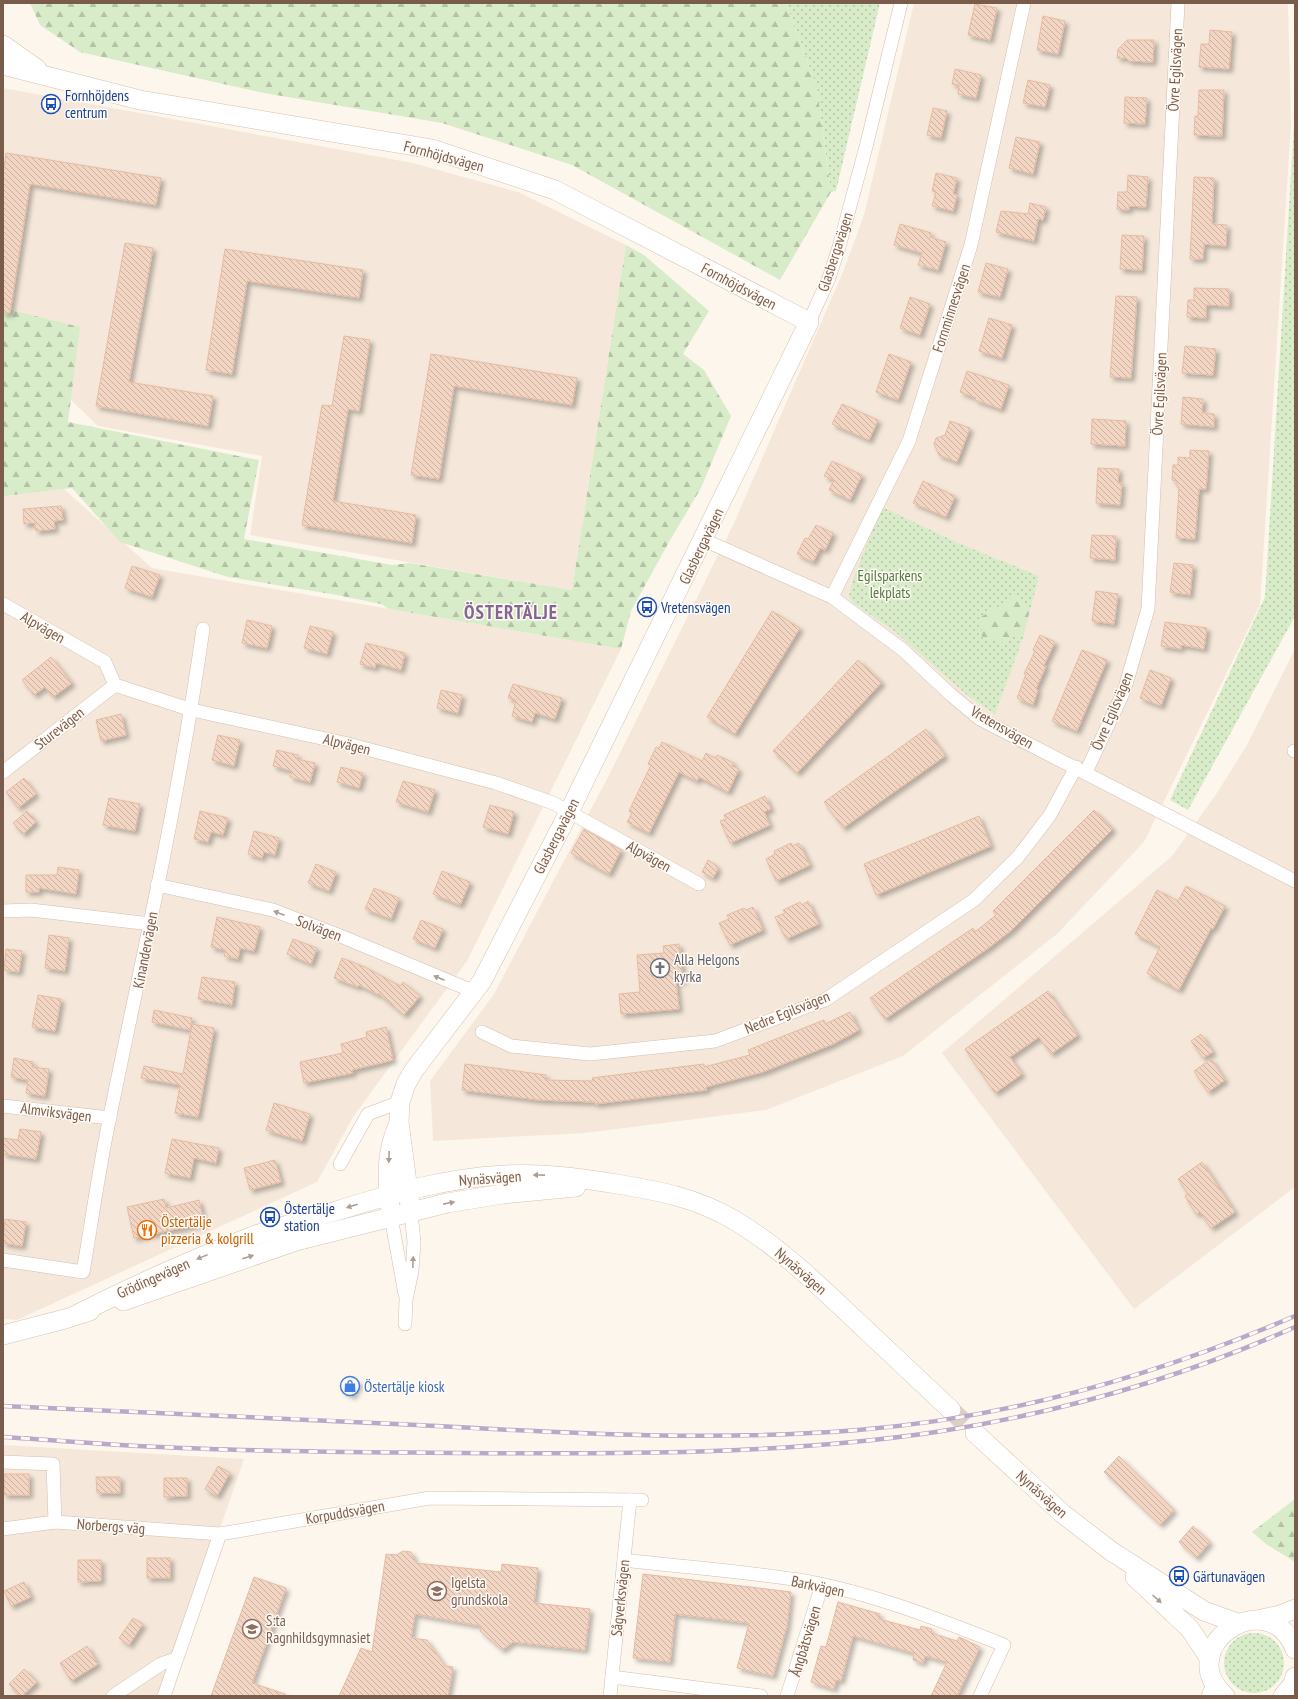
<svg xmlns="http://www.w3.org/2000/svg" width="1298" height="1699" font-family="'PT Sans Narrow',sans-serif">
  <defs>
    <pattern id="grass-dots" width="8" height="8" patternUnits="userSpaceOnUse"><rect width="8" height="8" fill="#d8ecc9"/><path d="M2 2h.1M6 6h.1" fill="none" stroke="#b4c2a5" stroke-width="1.8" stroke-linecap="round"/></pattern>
    <pattern id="forest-firs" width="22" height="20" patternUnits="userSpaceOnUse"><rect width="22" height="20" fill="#d8ecc9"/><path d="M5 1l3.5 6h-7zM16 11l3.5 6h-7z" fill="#b4c2a5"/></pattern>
    <pattern id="building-back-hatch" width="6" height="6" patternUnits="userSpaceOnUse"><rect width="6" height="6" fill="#f3d5c3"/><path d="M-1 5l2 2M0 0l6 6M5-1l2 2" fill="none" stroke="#cab0a1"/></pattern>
    <filter id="shadow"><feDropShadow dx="3.5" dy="3.5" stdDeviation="2" flood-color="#0004"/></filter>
  </defs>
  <rect width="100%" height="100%" fill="#fdf6ec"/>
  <g fill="#f5e8da">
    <polygon points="914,3 1288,3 1291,124 1260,605 1144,842 1057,934 903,1056 766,1110 585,1133 433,1141 430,1081 494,994 609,775 734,523 843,272 864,215"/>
    <polygon points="3,88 413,163 518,192 626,245 572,590 250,535 262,456 98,426 3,335"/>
    <polygon points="3,453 45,472 152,568 621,649 467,961 353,1117 317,1182 17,1320 3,1319"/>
    <polygon points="1295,649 1295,1187 1134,1309 942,1053 1172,856 1217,793 1247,745"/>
    <polygon points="3,1445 244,1459 162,1696 3,1696"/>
  </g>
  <g fill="url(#grass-dots)">
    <polygon points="786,3 880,3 836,191 831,192 817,88"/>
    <polygon points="1295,109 1294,618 1188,810 1170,800 1265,597"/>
    <polygon points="882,507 958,543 1039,576 1030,610 1015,596 1015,636 1024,635 995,714 967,695 893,630 853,603 849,596 853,579"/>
    <circle cx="1254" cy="1663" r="30"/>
  </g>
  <g fill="url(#forest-firs)">
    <polygon points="30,3 786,3 817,88 831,192 780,280 572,165 442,123 264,93 80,52 40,25"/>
    <polygon points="626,245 644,255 709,311 683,354 704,370 731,416 701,488 669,542 631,611 621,649 389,609 381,604 337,595 228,577 120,542 72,488 3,496 3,308 80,327 68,422 259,460 244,539 392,565 410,563 572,590"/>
    <polygon points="1015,596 1030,610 1024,635 1015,636 1005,643 982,638 981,617"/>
    <polygon points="1295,1499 1295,1562 1266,1544 1252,1532"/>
  </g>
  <g fill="url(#building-back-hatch)" stroke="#e6bba3" filter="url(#shadow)">
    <polygon points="975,4 997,8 990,40 968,35"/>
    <polygon points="1043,16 1065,21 1058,54 1037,50"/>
    <polygon points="1210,30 1232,32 1229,69 1199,67 1201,44 1209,44"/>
    <polygon points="1127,40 1154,40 1153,62 1129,61 1126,58 1117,58 1118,49"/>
    <polygon points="955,69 981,75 976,98 958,94 959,85 952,84"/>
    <polygon points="1028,80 1050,85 1045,107 1023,103"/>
    <polygon points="1199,90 1224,90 1222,136 1194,135 1195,116 1198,116"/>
    <polygon points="1125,97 1147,98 1145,124 1124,123"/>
    <polygon points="933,108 947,111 941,138 927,135"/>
    <polygon points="1016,137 1040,142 1033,174 1009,168"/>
    <polygon points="6,153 161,178 156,205 30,184 10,313 3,313 3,176"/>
    <polygon points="936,173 957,178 953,194 957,195 953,211 932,206 936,192 932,191"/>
    <polygon points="1128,175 1148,177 1146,207 1129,206 1129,210 1117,209 1118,192 1127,192"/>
    <polygon points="1194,177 1214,178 1212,224 1227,225 1226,246 1204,244 1203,259 1190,259"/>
    <polygon points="1030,203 1046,207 1043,220 1038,219 1034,241 996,232 1001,211 1028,214"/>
    <polygon points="900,224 931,233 930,237 946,242 938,270 918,265 922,253 894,245"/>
    <polygon points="1122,235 1144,236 1142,270 1120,269"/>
    <polygon points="125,243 153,248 129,382 213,396 208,426 96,406"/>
    <polygon points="225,249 363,270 359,298 247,281 232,374 206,370"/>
    <polygon points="986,263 1008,269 1000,297 978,292"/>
    <polygon points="1194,288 1229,289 1229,306 1206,305 1206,318 1187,317 1188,300 1194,300"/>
    <polygon points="1116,296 1137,297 1131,378 1110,377"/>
    <polygon points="910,297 930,304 920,335 900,328"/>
    <polygon points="989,318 1012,325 1002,358 979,351"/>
    <polygon points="344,336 370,340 359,411 348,409 333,501 416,515 412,543 302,525 322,405 332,406"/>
    <polygon points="1185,346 1216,349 1213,375 1182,373"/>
    <polygon points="431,354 577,378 572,405 454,386 439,479 411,475"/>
    <polygon points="889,354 911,362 898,400 876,392"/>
    <polygon points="967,371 1009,385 1001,409 975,400 976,398 960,392"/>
    <polygon points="1183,397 1203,399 1202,413 1214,414 1214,427 1181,424"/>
    <polygon points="842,404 878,420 869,440 832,424"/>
    <polygon points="1092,419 1126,421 1125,446 1091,444"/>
    <polygon points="950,421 970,428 957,462 939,455 934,444 936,438 945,435"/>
    <polygon points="1190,450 1209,451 1206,489 1199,489 1195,539 1176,538 1179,487 1177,487 1177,481 1172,480 1173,465 1178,465 1178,457 1190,458"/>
    <polygon points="832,461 862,475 850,500 829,490 834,480 824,476"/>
    <polygon points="1098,468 1119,469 1118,483 1122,483 1120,505 1096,503"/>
    <polygon points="923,481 955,496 946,517 913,503"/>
    <polygon points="61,506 63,520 54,521 55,529 36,531 35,523 24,524 23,509"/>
    <polygon points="816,525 833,533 825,550 820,548 813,562 797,554 805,538 808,539"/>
    <polygon points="1092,535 1116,536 1115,560 1090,558"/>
    <polygon points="1174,563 1193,565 1190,595 1170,592"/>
    <polygon points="132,566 160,575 152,597 125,588"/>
    <polygon points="1096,591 1118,594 1114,624 1092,621"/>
    <polygon points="772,611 800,628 735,734 707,717"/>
    <polygon points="247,620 272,626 267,648 242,643"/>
    <polygon points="1165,622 1207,628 1204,649 1181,645 1181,649 1161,646"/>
    <polygon points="310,626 333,632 327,654 304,648"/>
    <polygon points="1040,635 1055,642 1044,665 1046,666 1036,689 1038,690 1033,705 1017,698 1026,674 1024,674 1035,651 1033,650"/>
    <polygon points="366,643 405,653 401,670 376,663 375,668 360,664"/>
    <polygon points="1082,650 1107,660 1077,731 1052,721"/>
    <polygon points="51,657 72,683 53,697 45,687 34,695 22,680"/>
    <polygon points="858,660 882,682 797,773 773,751"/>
    <polygon points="1150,670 1171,678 1161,706 1140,698"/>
    <polygon points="513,684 562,698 555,719 535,713 532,722 512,716 516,700 508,698"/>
    <polygon points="441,690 462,695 458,713 437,708"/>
    <polygon points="121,714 126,735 101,741 96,720"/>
    <polygon points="926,729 945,756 843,828 824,802"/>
    <polygon points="218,735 240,740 234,766 212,760"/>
    <polygon points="662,742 702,761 706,753 715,758 717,755 734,763 732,766 739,769 728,792 699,777 697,781 679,772 649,833 627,822 632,813 629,811 651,765 648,764 656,747 659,748"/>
    <polygon points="277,750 298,755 297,759 315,763 310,782 290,777 292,771 273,766"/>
    <polygon points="341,767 363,773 359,788 337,782"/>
    <polygon points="24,778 36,794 18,808 6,792"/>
    <polygon points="403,781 435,790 428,812 396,802"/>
    <polygon points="765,796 771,809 764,812 770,825 730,843 720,821 726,819 724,815"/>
    <polygon points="109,798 140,804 135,831 103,825"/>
    <polygon points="490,805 514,812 508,834 483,827"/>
    <polygon points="1094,810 1113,829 1012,930 987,949 885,1019 870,998 973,928 975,932 996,915 993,911"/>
    <polygon points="27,811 36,822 23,834 13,823"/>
    <polygon points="200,811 228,818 223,835 211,832 208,842 194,839"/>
    <polygon points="979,816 991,846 876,895 864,864"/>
    <polygon points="584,829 621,850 609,874 571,853"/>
    <polygon points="254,831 279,838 275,855 264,852 262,858 248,854"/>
    <polygon points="791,843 792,846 799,843 810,865 776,881 766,859 775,854 774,851"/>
    <polygon points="708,860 717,866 717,871 713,878 702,872"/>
    <polygon points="316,864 336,872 329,891 308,883"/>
    <polygon points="58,867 79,870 76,894 39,888 39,892 26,892 26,875 57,875"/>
    <polygon points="442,871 470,882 460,905 433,894"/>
    <polygon points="1186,886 1225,906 1213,929 1211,928 1179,990 1147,973 1160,947 1135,934 1157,890 1178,901"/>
    <polygon points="374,888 399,898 391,919 365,909"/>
    <polygon points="808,901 819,924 786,939 775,917 785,913 783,910 800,902 802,905"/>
    <polygon points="753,907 763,930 730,945 719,923 729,919 727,915 744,908 746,910"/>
    <polygon points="217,917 260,927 254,951 240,948 238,959 224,956 225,950 211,947"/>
    <polygon points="421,920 443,929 435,948 413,939"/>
    <polygon points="49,935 69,938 65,971 45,968"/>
    <polygon points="293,939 317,948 311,964 287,954"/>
    <polygon points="679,944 683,981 676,981 679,1009 621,1014 619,994 640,992 637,955 664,953 663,946"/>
    <polygon points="6,949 22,951 19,972 4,970"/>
    <polygon points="342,958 365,967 400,986 403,982 420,996 404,1015 378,993 379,995 359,985 358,987 334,978"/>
    <polygon points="202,977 235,982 232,1005 198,999"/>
    <polygon points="1048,991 1078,1035 1051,1054 1039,1037 1010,1057 1022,1074 995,1093 965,1049"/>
    <polygon points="38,995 61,999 55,1031 32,1027"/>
    <polygon points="154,1010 192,1018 190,1030 152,1022"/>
    <polygon points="850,1012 859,1030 833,1044 763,1072 706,1087 707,1090 595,1104 595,1102 538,1100 462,1090 465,1064 546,1075 545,1080 593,1081 592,1078 599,1077 704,1064 704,1067 750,1055 748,1050 824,1020 825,1024"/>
    <polygon points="192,1024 214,1028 198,1117 175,1113 180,1085 141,1078 144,1066 183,1074"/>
    <polygon points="386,1027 393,1060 352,1070 353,1073 304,1083 300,1062 343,1053 341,1044 367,1037 366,1032"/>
    <polygon points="1201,1034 1213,1052 1203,1058 1191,1041"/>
    <polygon points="14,1058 33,1062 32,1067 49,1069 45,1096 26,1093 28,1080 11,1077"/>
    <polygon points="1211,1059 1225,1080 1208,1092 1194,1071"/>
    <polygon points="274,1103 310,1114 302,1141 266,1130"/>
    <polygon points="20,1129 41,1132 36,1159 3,1154 3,1138 18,1140"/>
    <polygon points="172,1139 219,1148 216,1163 194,1158 190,1178 165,1173"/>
    <polygon points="275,1160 281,1182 250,1190 244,1168"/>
    <polygon points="1202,1162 1235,1212 1211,1228 1200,1212 1196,1214 1185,1196 1188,1194 1178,1179"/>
    <polygon points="164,1199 166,1208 199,1200 204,1223 134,1238 127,1207"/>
    <polygon points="5,1219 26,1222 22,1246 3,1243"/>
    <polygon points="349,1376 360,1383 352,1396 341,1390"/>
    <polygon points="1119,1456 1174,1510 1160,1525 1104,1472"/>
    <polygon points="218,1466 230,1473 217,1496 205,1489"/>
    <rect x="4" y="1474" width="25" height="21"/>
    <polygon points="96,1477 120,1477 120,1493 97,1493"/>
    <polygon points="164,1478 187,1478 187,1496 164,1497"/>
    <polygon points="1193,1526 1210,1542 1196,1558 1179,1542"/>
    <polygon points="403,1551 411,1552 416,1563 501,1572 502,1564 538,1568 534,1603 590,1609 585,1650 513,1642 502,1650 480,1631 481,1626 415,1614 411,1638 427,1640 445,1666 453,1667 448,1696 339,1696 361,1648 372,1652 386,1554 396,1555"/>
    <rect x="147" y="1558" width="23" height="20"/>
    <polygon points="78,1560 101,1560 101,1581 78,1582"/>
    <polygon points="643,1574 791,1592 787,1626 773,1676 737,1668 749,1623 675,1614 670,1662 633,1658"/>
    <polygon points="254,1577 286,1588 252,1683 285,1694 285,1696 211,1696"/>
    <polygon points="24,1582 31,1597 11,1606 4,1591"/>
    <polygon points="838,1602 880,1614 879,1619 920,1630 921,1626 932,1629 931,1633 957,1641 959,1637 980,1647 957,1696 931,1696 947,1662 925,1656 923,1663 913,1660 914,1653 853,1636 841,1681 836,1680 834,1689 811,1682 821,1646 826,1647"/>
    <polygon points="133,1618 143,1624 129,1645 119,1638"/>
    <polygon points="87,1646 98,1664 71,1681 60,1663"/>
    <polygon points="24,1669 37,1682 22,1696 20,1696 9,1684"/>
  </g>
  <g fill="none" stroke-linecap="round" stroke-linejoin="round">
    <polyline stroke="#dcd0c4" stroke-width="19" stroke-dasharray="19 10" stroke-linecap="butt" points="951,1410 975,1433"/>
    <g stroke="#d1beb0" stroke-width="14">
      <g id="street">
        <polyline points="809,322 829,278 839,247 867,143 901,3"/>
        <polyline points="704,540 832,597 903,650 950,694 980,719 1295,881"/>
        <polyline points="832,597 909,441 971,245 1024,3"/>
        <polyline points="3,604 105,662 115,685 192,710 344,743 496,783 553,803 699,884"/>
        <polyline points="1294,751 1295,751"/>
        <polyline points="3,772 115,685"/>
        <polyline points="1086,772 1124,691 1148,609 1178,3"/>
        <polyline points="157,885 273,910 343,937 475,992"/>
        <polyline points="3,911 31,910 151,924"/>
        <polyline points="482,1032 511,1046 590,1054 715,1041 825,1000 974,900 1018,857 1050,815 1076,767"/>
        <polyline points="3,1106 110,1118"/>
        <polyline points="340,1164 368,1114 400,1102"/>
        <polyline points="391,1217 405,1294"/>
        <path d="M3 1260 83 1272C92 1220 99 1168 110 1116 143 954 180 793 203 629"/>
        <polyline points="405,1324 406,1300 412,1271 414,1242 411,1213"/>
        <polyline points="3,1462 53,1464 55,1522"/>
        <polyline points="3,1529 55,1522 220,1534 430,1498 642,1500"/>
        <path d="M624 1560C682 1567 741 1571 799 1580 869 1592 938 1619 1004 1645L980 1696"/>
        <polyline points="612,1677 761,1696"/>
        <polyline points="113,1696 161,1664 175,1659"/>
        <polyline points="164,1696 220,1534"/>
        <polyline points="610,1696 630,1500"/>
        <polyline points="787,1696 822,1585"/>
        <polyline points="1208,1696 1214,1682"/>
      </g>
    </g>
    <g stroke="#d6c0b0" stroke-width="20">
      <g id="secondary">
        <polyline points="3,45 37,69"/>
        <polyline points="3,65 140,100 432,149 555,190 809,322 569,812 482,981 414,1070 406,1084 400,1102 399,1122 411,1213"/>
        <path d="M390 1206C387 1176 386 1151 399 1123"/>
        <polyline points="123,1301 296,1241 447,1203 503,1194 576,1187"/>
        <path d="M78 1314C135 1285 193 1259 253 1236 279 1227 306 1220 333 1212 390 1194 445 1178 505 1175 543 1173 580 1178 617 1184 659 1191 697 1198 734 1220 776 1245 812 1279 848 1313 882 1345 917 1378 951 1410"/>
        <polyline points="3,1335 65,1319 90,1311"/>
        <polyline points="975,1433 1063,1514 1111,1551 1204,1611 1237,1623"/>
        <polyline points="1135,1577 1190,1629 1210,1659"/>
        <polyline points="1257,1620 1280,1615 1295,1609"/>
        <path d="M1225 1696C1171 1648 1268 1581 1295 1649"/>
        <polyline points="1283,1696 1293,1684 1295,1677"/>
      </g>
    </g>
    <use href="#street" stroke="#fff" stroke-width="13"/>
    <use href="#secondary" stroke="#fff" stroke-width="19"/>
    <g stroke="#b9a8c9" stroke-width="4.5">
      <g id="rail">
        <path d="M3 1406C141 1412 279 1418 417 1425 564 1433 711 1442 858 1430 1008 1418 1157 1375 1295 1316"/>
        <path d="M3 1437C55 1440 108 1445 161 1447 261 1452 362 1452 463 1453 620 1454 780 1455 936 1432 1059 1413 1181 1378 1295 1327"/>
      </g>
    </g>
    <use href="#rail" stroke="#fffaf3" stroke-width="3" stroke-dasharray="9" stroke-linecap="butt"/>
  </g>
  <defs><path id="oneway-solid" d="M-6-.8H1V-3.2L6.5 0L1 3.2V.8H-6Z"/></defs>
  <g fill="#af9d94">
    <use href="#oneway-solid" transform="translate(279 913) rotate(-159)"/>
    <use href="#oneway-solid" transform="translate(439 978) rotate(-157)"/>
    <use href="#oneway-solid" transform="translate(389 1157) rotate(92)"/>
    <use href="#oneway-solid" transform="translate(539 1175) rotate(-179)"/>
    <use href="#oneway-solid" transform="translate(449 1203) rotate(-11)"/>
    <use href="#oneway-solid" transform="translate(352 1206) rotate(163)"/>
    <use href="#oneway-solid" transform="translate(202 1257) rotate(158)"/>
    <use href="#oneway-solid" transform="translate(248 1257) rotate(-18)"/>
    <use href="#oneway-solid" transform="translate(413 1262) rotate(-88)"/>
    <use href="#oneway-solid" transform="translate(1157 1599) rotate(42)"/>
  </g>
  <defs>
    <g id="bus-ring" transform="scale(1)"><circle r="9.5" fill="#fffaf3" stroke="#1a4fb4" stroke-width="1.5"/><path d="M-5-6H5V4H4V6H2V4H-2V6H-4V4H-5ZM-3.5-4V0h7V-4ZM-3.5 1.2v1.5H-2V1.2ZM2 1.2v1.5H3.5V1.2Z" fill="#1a4fb4"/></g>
    <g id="church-ring" transform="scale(1)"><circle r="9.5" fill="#fffaf3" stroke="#6b7280" stroke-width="1.5"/><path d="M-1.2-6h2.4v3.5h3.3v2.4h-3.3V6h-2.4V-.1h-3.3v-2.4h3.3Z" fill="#6b7280"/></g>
    <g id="restaurant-ring" transform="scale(1)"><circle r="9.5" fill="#fffaf3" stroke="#e8710a" stroke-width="1.5"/><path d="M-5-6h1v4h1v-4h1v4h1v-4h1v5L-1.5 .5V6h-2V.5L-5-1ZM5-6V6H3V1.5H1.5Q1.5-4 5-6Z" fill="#e8710a"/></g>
    <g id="shop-ring" transform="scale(1)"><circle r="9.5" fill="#fffaf3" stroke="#3f7fe0" stroke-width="1.5"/><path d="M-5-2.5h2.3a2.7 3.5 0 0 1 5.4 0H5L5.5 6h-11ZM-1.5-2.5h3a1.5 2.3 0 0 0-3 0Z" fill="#3f7fe0"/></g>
    <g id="school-ring" transform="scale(1)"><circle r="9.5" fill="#fffaf3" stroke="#8d6e63" stroke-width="1.5"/><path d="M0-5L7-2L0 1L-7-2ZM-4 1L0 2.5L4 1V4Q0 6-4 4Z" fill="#8d6e63"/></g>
  </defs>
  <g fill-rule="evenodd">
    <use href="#bus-ring" x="51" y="104"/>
    <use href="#bus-ring" x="647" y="607"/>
    <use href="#church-ring" x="660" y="968"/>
    <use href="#bus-ring" x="270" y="1217"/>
    <use href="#restaurant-ring" x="147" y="1230"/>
    <use href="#shop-ring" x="350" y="1386"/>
    <use href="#bus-ring" x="1179" y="1576"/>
    <use href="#school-ring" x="437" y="1591"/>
    <use href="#school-ring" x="252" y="1629"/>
  </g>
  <g text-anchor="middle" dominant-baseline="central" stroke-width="3" stroke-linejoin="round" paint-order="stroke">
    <g font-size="15" fill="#7a5c4d" stroke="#fffaf3">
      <text transform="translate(1175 70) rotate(-87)">Övre Egilsvägen</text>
      <text transform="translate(444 156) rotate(15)">Fornhöjdsvägen</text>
      <text transform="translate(835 252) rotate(-72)">Glasbergavägen</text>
      <text transform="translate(739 286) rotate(28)">Fornhöjdsvägen</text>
      <text transform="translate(951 308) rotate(-72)">Fornminnesvägen</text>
      <text transform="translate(1159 394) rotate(-87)">Övre Egilsvägen</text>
      <text transform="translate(701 546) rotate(-64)">Glasbergavägen</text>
      <text transform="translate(43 627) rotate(30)">Alpvägen</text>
      <text transform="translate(1112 711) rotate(-67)">Övre Egilsvägen</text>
      <text transform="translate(1002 727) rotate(30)">Vretensvägen</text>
      <text transform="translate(59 728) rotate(-38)">Sturevägen</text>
      <text transform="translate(347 744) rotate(14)">Alpvägen</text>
      <text transform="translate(556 836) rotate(-63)">Glasbergavägen</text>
      <text transform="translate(649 856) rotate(29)">Alpvägen</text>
      <text transform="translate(319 928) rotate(21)">Solvägen</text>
      <text transform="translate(145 950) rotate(-79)">Kinandervägen</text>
      <text transform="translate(787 1012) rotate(-22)">Nedre Egilsvägen</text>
      <text transform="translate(56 1112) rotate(7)">Almviksvägen</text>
      <text transform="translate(490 1178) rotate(-4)">Nynäsvägen</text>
      <text transform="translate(801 1271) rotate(41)">Nynäsvägen</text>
      <text transform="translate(153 1278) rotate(-24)">Grödingevägen</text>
      <text transform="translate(1042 1494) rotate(42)">Nynäsvägen</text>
      <text transform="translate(345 1512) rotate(-10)">Korpuddsvägen</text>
      <text transform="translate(111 1526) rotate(4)">Norbergs väg</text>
      <text transform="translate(818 1586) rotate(12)">Barkvägen</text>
      <text transform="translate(620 1598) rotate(-84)">Sågverksvägen</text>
      <text transform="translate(805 1641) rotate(-73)">Ångbåtsvägen</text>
    </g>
    <g font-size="15" fill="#164399" stroke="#fffaf3" text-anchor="start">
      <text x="65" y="95">Fornhöjdens<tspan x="65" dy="17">centrum</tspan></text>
      <text x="661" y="607">Vretensvägen</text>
      <text x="284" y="1208">Östertälje<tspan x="284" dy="17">station</tspan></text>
      <text x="1193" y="1576">Gärtunavägen</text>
    </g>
    <g font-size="15" fill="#537a41" stroke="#fffaf3">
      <text x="890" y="575">Egilsparkens<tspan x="890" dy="17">lekplats</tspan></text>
    </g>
    <g font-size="15" fill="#5b616d" stroke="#fffaf3" text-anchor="start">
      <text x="674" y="959">Alla Helgons<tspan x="674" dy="17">kyrka</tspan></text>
    </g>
    <g font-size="15" fill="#c56008" stroke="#fffaf3" text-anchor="start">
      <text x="161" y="1221">Östertälje<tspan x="161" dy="17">pizzeria &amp; kolgrill</tspan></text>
    </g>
    <g font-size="15" fill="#366cbe" stroke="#fffaf3" text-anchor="start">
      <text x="364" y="1386">Östertälje kiosk</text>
    </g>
    <g font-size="15" fill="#785e54" stroke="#fffaf3" text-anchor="start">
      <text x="451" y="1582">Igelsta<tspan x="451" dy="17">grundskola</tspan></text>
      <text x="266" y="1620">S:ta<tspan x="266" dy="17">Ragnhildsgymnasiet</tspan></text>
    </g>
    <g font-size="19" font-weight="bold" letter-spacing="1" fill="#846695" stroke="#fffaf3">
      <text x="511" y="612">ÖSTERTÄLJE</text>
    </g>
  </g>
  <rect width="1298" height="1699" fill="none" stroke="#7a5c4d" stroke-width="8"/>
</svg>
